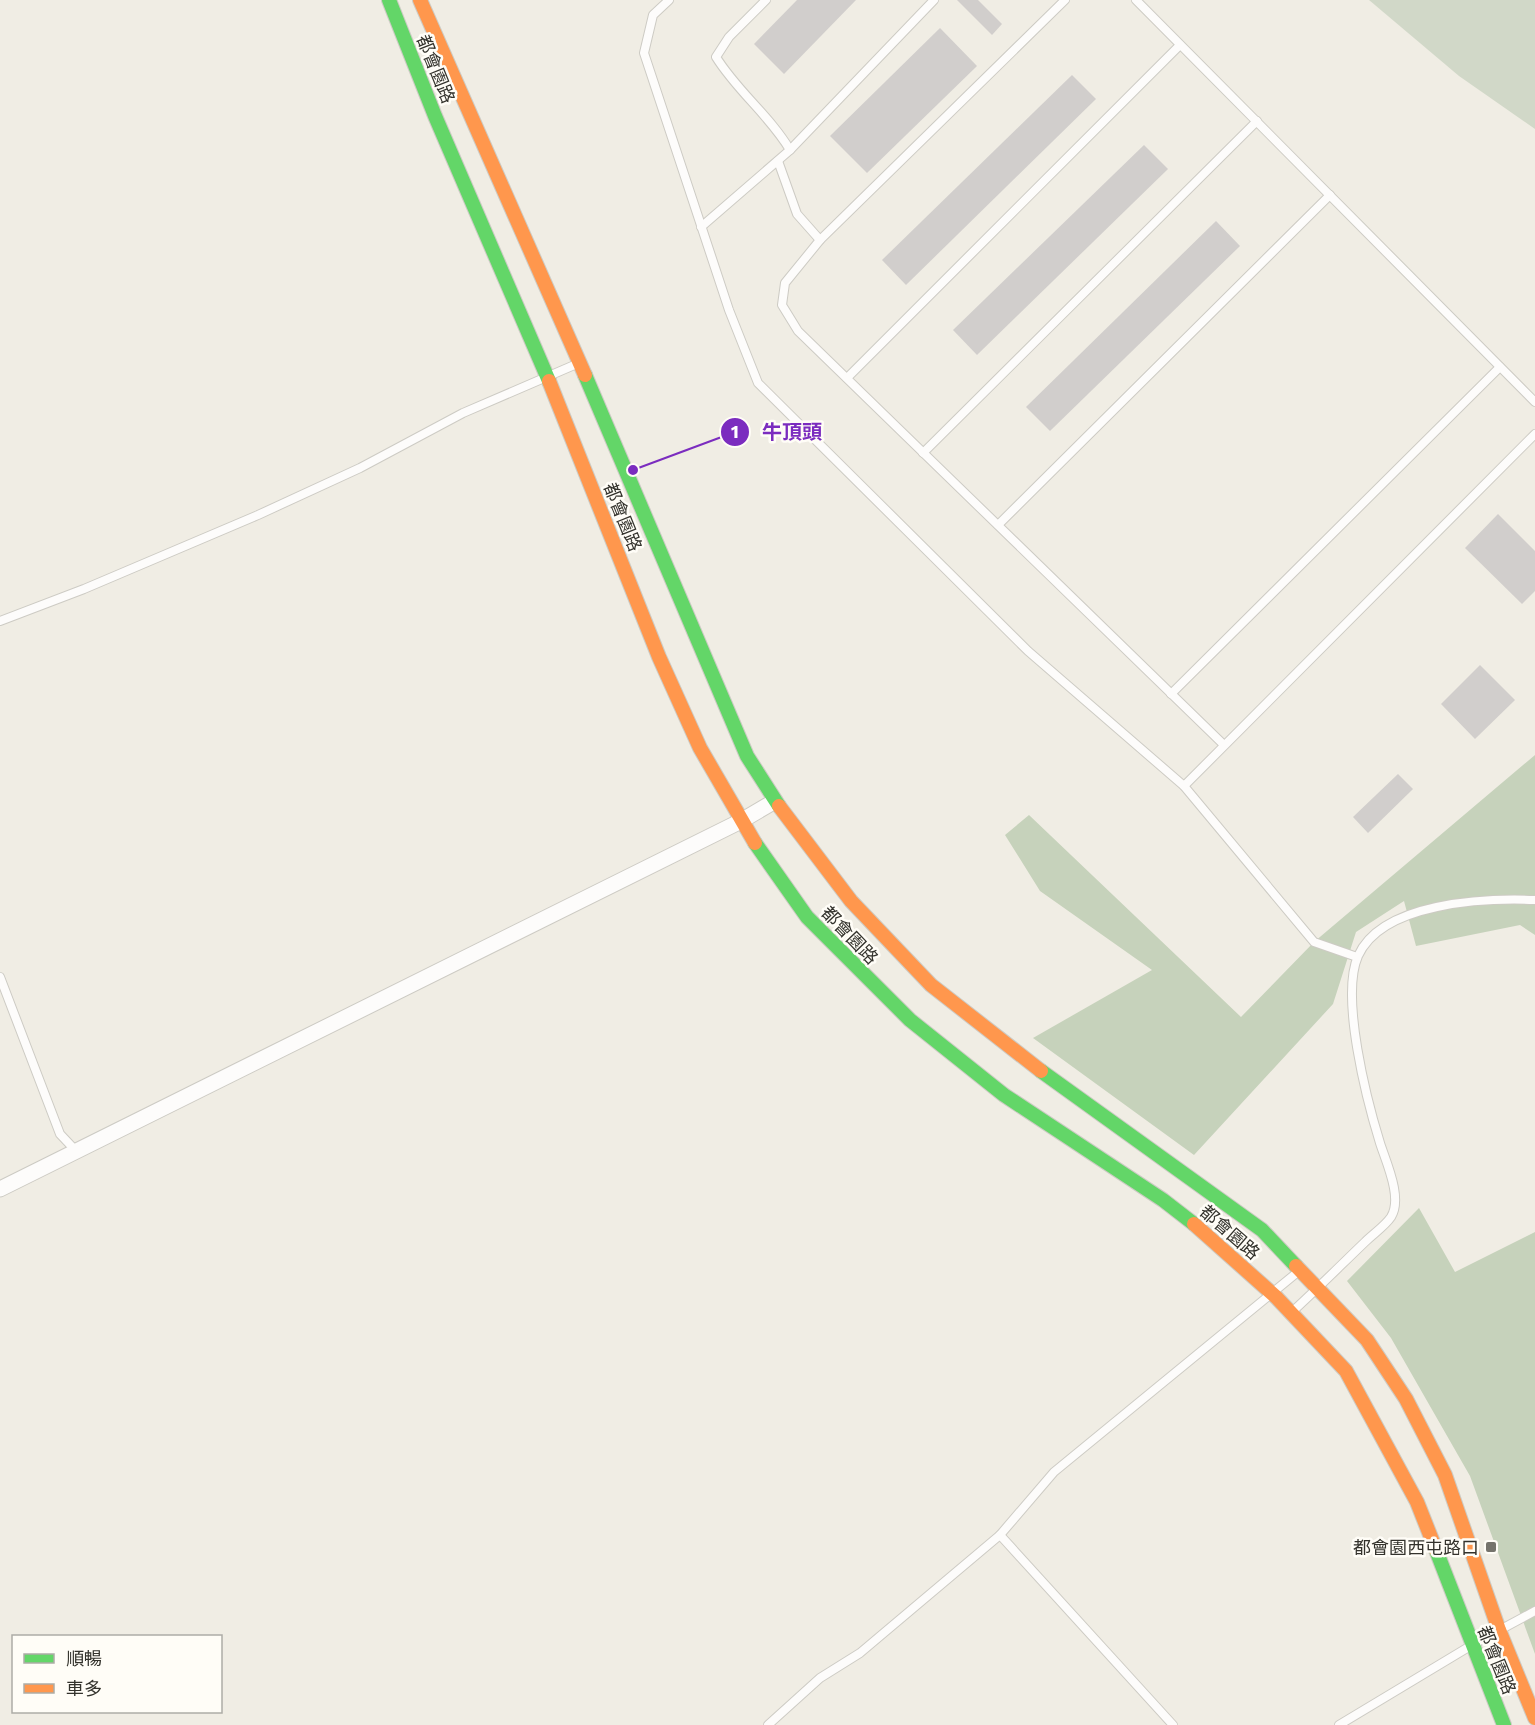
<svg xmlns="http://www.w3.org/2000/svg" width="1535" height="1725" font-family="'Work Sans','Noto Sans TC',sans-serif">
  <rect width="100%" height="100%" fill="#f0ede4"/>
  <polygon fill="#d1d8c8" points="1369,0 1535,0 1535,129 1459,76"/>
  <g fill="#c6d2bb">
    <polygon points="1535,755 1535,935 1520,925 1416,946 1404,901 1356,932 1333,1004 1194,1155 1033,1038 1152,970 1040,891 1005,835 1029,815 1241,1017 1314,942"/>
    <polygon points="1419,1208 1455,1272 1535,1232 1535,1654 1470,1476 1391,1338 1347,1281"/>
  </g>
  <g fill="#d1cecc">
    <polygon points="797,0 856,0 784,74 754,44"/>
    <polygon points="957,0 978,0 1002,24 992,35"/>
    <polygon points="940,28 977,66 867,173 830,136"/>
    <polygon points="1072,75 1096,99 906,285 882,260"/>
    <polygon points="1144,145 1168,169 977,355 953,330"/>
    <polygon points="1216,221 1240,246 1050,431 1026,407"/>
    <polygon points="1498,514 1535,551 1535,591 1522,604 1465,548"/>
    <polygon points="1480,665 1515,700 1475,739 1441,704"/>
    <polygon points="1398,774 1413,789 1368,833 1353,817"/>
  </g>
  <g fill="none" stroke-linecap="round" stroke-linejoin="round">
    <g stroke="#cdcbc4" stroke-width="10">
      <g id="lane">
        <polyline points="669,0 653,15 644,53 729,310 758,383 1028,651 1184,786 1314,942 1357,957"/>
        <path d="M766 0 729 37 716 57C737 91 770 116 790 150"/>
        <polyline points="1136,0 1535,402"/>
        <polyline points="778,161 797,214 820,240 785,283 782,305 798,331 1223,744"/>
        <polyline points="701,227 790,150 934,0"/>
        <polyline points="820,240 1065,0"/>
        <polyline points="847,378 1180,45"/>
        <polyline points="923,453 1257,121"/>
        <polyline points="998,525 1330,195"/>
        <polyline points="0,621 84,589 258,515 360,468 463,413 579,363"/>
        <polyline points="1171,694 1500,367"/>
        <polyline points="1184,786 1535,434"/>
        <polyline points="0,977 60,1134 77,1152"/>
        <path d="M1293 1311C1317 1289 1341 1265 1365 1242 1373 1234 1385 1226 1391 1217 1403 1198 1386 1162 1380 1143 1367 1101 1340 997 1358 956 1382 902 1485 898 1535 900"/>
        <polyline points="1000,1535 1173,1725"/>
        <polyline points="768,1725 820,1678 860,1653 1000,1535 1054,1472 1299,1271"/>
        <polyline points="1339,1725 1472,1645 1535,1611"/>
      </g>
    </g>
    <g stroke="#cdcbc4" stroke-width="17">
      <polyline id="street" points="0,1189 741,821 775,801"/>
    </g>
    <g stroke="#cdcbc4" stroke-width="16">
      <g id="fast">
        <polyline points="389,0 435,116 549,381"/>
        <polyline points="585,375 747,756 779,806"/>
        <polyline points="755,843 807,917 910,1020 1004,1095 1163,1200 1194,1224"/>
        <polyline points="1041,1071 1262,1230 1296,1266"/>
        <polyline points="1436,1550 1504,1725"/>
      </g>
    </g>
    <g stroke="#cdcbc4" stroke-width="16">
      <g id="slow">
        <polyline points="420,0 585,375"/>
        <polyline points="549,381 659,657 700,748 755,843"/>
        <polyline points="779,806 851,901 931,985 1041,1071"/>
        <polyline points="1194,1224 1276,1297 1346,1371 1417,1502 1436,1550"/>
        <polyline points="1296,1266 1367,1340 1406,1399 1445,1475 1499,1630 1535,1718"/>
      </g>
    </g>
    <use href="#lane" stroke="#fdfcfb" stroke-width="8"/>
    <use href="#street" stroke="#fdfcfb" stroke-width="15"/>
    <use href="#fast" stroke="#63d668" stroke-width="14"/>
    <use href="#slow" stroke="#ff974d" stroke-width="14"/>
  </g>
  <rect fill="#75736c" stroke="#fffdf7" stroke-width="2" x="1485" y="1541" width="12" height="12" rx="3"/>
  <g text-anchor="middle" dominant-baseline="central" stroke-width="5" stroke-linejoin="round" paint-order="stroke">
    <g font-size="18" fill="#33322c" stroke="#fffdf7">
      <text transform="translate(436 69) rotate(68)">都會園路</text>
      <text transform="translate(623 517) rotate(68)">都會園路</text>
      <text transform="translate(850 935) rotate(46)">都會園路</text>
      <text transform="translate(1230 1232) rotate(41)">都會園路</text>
      <text transform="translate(1497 1660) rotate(68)">都會園路</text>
    </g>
    <g font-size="18" fill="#33322c" stroke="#fffdf7" text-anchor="end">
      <text x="1479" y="1547">都會園西屯路口</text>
    </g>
  </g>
  <path fill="none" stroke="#7b2cbf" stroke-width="2" d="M633 470L735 432"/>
  <g fill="#7b2cbf" stroke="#fffdf7" stroke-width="2">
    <circle cx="633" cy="470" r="6"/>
    <circle cx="735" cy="432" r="15"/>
  </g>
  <g font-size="18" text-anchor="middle" font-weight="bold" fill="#fff">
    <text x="735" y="438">1</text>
  </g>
  <g font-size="20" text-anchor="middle" font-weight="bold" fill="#7b2cbf" stroke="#fffdf7" stroke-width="5" stroke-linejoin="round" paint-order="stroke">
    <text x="792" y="439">牛頂頭</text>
  </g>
  <rect x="12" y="1635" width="210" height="78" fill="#fffdf7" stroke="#adaca6" stroke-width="1.5"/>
  <rect x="24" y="1654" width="30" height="9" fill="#63d668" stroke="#adaca6" stroke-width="1.5"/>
  <text x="66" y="1665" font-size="18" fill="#33322c">順暢</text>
  <rect x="24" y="1684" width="30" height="9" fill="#ff974d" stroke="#adaca6" stroke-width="1.5"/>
  <text x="66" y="1695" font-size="18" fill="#33322c">車多</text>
</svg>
